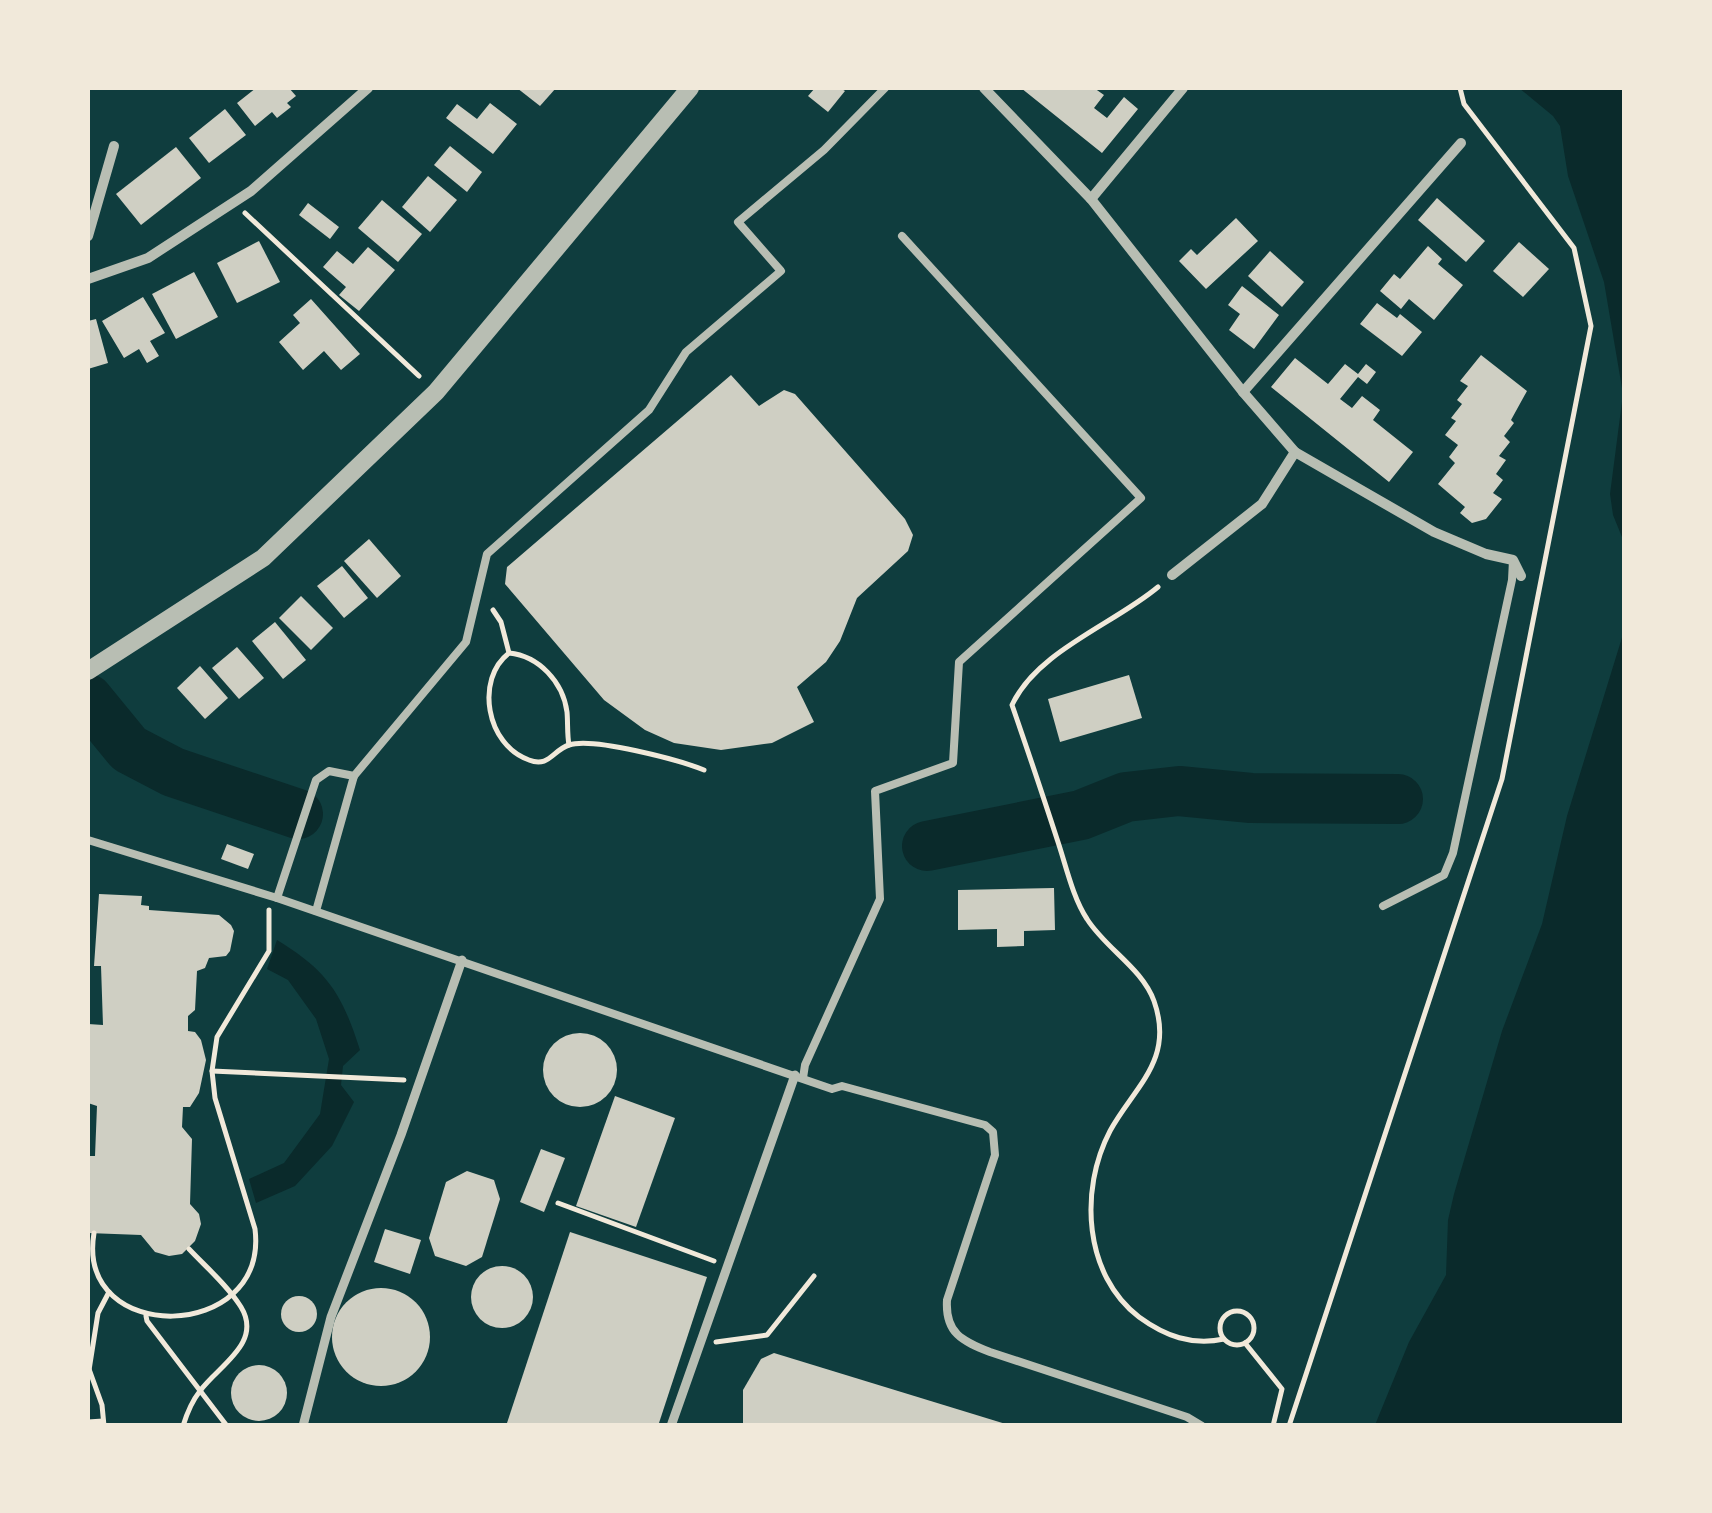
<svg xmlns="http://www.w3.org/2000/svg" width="1712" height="1513" font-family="Quicksand,sans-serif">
  <rect width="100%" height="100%" fill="#0f3d3e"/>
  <g fill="#0a2a2b">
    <polygon points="1519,88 1624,88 1624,542 1613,515 1610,494 1623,394 1604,282 1568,176 1560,126 1553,116"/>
    <polygon points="1624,631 1624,1425 1375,1425 1409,1342 1446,1275 1448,1220 1454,1194 1502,1031 1542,924 1567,816"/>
    <path d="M277 940C328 971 342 994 360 1050L343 1066 341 1085 354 1102 332 1146 295 1186 256 1203 249 1179 284 1163 320 1114 329 1059 316 1019 288 980 267 969Z"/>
  </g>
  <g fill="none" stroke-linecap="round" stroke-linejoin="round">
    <g stroke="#0a2a2b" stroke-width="50">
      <polyline points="88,699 129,749 173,772 298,814"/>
      <polyline points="927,846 1081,815 1126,797 1179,791 1251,798 1398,799"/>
    </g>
  </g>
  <g fill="#cfcfc3">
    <polygon points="256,88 289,88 296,96 287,103 291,107 277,118 272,112 255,126 237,103"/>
    <polygon points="517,88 556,88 540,106"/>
    <polygon points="815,88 840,88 845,91 828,112 808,96"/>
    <polygon points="1021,88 1094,88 1104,95 1094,108 1107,118 1124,97 1138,109 1102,153"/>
    <polygon points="490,103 517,124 493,154 446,118 457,104 477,119"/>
    <polygon points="225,109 246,135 209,163 189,138"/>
    <polygon points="450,146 482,172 467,192 434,165"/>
    <polygon points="176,147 201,178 141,225 116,194"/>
    <polygon points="428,176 457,200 430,232 402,207"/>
    <polygon points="1437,198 1485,241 1466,262 1418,220"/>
    <polygon points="382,200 422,234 398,262 358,228"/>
    <polygon points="308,203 339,227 330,239 299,215"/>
    <polygon points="1236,218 1258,241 1206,289 1179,261 1191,249 1197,255"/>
    <polygon points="259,241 280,282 237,303 217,263"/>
    <polygon points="1519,242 1549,269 1523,297 1493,271"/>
    <polygon points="1428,246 1442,259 1438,264 1463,285 1434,320 1409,299 1401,309 1380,291 1394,274 1400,279"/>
    <polygon points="368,247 395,270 359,311 339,295 346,287 323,267 337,251 353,264"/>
    <polygon points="1270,251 1304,282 1282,307 1248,276"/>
    <polygon points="194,272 218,317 176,339 152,294"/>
    <polygon points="1242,286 1279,315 1254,349 1229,330 1240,314 1228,305"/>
    <polygon points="143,297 165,333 150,341 159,356 147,363 139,349 124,358 102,321"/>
    <polygon points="311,299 360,354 341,370 324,351 303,370 279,342 300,323 293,315"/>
    <polygon points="1377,303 1397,318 1400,314 1422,332 1402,356 1360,324"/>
    <polygon points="96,319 108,363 88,369 88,321"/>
    <polygon points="1481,355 1527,391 1511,420 1514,423 1504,436 1510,442 1499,456 1506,460 1496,474 1503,480 1493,493 1502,499 1486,519 1472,523 1460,513 1465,507 1438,484 1455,463 1449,457 1458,445 1445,435 1456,421 1451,418 1462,404 1457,400 1468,386 1460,381"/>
    <polygon points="1295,358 1328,384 1345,364 1358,374 1366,364 1376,372 1367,384 1358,377 1340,399 1352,408 1362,396 1380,410 1373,420 1413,452 1389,482 1271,387"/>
    <polygon points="731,375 759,406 784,390 795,394 905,519 913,535 908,551 857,598 840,641 826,662 797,687 814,722 772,743 721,750 674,743 645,730 604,700 505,584 507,567"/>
    <polygon points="369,539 401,576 377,598 344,561"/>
    <polygon points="342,566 368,598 344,618 317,586"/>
    <polygon points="301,596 333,628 311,650 279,618"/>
    <polygon points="275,622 306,660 283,679 252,641"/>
    <polygon points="237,647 264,678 239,699 212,668"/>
    <polygon points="200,666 228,698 205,719 177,688"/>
    <polygon points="1129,675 1142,718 1060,742 1048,699"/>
    <polygon points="227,844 254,854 248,869 221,859"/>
    <polygon points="1054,888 1055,930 1024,931 1024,946 997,947 997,929 958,930 958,890"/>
    <polygon points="99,894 142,896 141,905 149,906 149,910 219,915 231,925 234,931 230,951 226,956 209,958 205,968 197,971 195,1010 188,1016 188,1031 195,1032 201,1040 206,1060 199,1093 190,1107 183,1107 182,1127 192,1139 190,1204 199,1214 201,1224 195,1241 182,1254 169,1256 155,1252 141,1235 88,1233 88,1156 95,1156 97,1106 88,1103 88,1024 103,1025 101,966 94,966"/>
    <circle cx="580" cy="1070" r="37"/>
    <polygon points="615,1096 675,1118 636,1227 576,1206"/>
    <polygon points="541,1149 565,1158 544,1212 520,1202"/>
    <polygon points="467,1171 494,1180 500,1199 482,1257 466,1266 435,1256 429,1238 446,1182"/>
    <polygon points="385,1229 421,1240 410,1274 374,1262"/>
    <polygon points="570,1232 707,1277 658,1426 506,1426"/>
    <circle cx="502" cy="1297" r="31"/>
    <circle cx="381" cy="1337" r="49"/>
    <circle cx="299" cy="1314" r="18"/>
    <polygon points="774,1353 1009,1425 1009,1426 743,1426 743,1390 761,1359"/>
    <circle cx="259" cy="1393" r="28"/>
  </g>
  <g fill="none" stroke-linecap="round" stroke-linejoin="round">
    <g stroke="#f1e9da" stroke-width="5">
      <polyline points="245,213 419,376"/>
      <path d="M1158 587C1114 624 1037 651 1012 705 1028 751 1043 796 1058 842 1066 866 1073 898 1087 919 1106 949 1142 968 1154 1001 1175 1060 1134 1087 1110 1131 1079 1190 1084 1275 1139 1317 1165 1336 1192 1346 1224 1339"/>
      <path d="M493 610 501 622 509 653C475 679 486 745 529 760 549 768 553 750 569 745 593 737 679 760 704 770"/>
      <path d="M509 653C539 656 563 682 567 712 568 723 567 734 569 745"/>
      <polyline points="212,1071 404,1080"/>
      <polyline points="558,1203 714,1261"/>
      <path d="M94 1233C75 1346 269 1343 255 1229L215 1098 212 1071 217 1037 269 951V910"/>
      <circle cx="1237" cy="1328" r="17"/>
      <polyline points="146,1316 147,1321 227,1426"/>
      <polyline points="716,1342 767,1335 814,1276"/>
      <polyline points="1245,1343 1282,1389 1273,1426"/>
      <polyline points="89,1369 102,1405 104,1426"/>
      <polyline points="89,1370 98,1313 109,1292"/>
      <polyline points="88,1422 103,1421"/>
      <path d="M183 1426C187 1413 192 1401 200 1391 218 1366 263 1343 241 1307 228 1286 206 1267 189 1249"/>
      <polyline points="1289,1426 1502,779 1591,326 1574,248 1464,104 1460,88"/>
    </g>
    <g stroke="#b8beb3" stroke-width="8">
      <path d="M88 840 277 898 832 1089 842 1086 985 1125 993 1132 995 1155 947 1300C945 1333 962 1341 990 1352L1187 1417 1202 1426"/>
      <polyline points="277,898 316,780 329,771 354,776"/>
      <polyline points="1383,906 1444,875 1453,853 1512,580 1513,560"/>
      <polyline points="316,911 354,776 466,642 487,554 649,410 686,352 781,271 738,222 824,150 885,88"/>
      <polyline points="803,1078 805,1065 880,899 875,791 953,763 959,662 1141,498 902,236"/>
    </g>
    <g stroke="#b8beb3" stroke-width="9">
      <polyline points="303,1426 331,1317 401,1135 462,960"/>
      <polyline points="671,1426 795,1075"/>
    </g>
    <g stroke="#b8beb3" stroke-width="10">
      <polyline points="984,88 1091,199 1243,392 1295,452 1434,532 1486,554 1513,560 1521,576"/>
      <polyline points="1091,199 1183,88"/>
      <polyline points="88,236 114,146"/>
      <polyline points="88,279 148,258 251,191 368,88"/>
      <polyline points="1243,392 1461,143"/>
      <polyline points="1172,575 1262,504 1295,452"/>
    </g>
    <polyline stroke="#b8beb3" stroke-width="18" points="88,671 263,558 436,392 690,88"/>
  </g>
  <rect width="1712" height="1513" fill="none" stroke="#f1e9da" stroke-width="180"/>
</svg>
